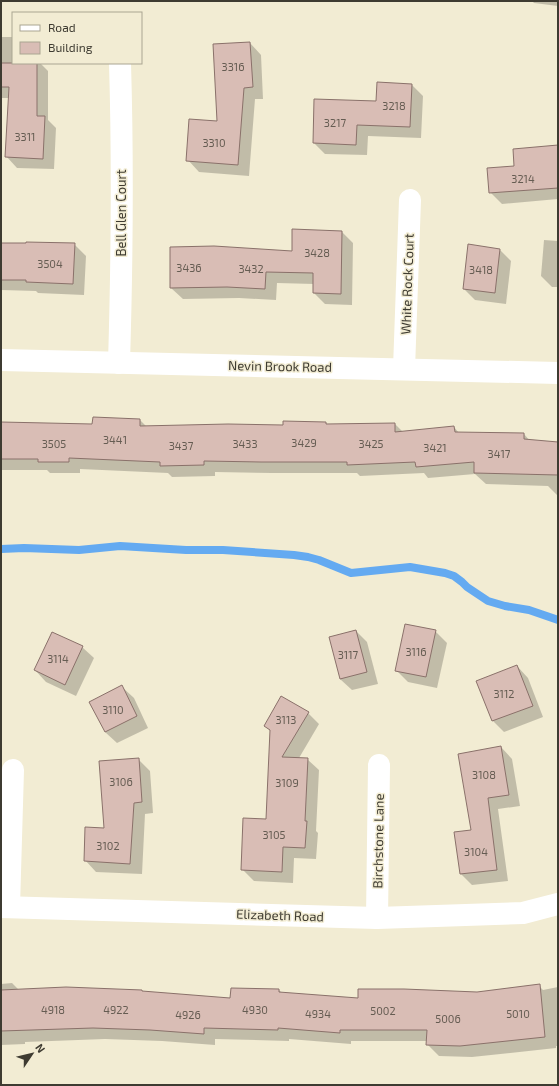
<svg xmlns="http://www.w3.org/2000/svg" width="559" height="1086" font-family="'Exo 2',sans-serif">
  <rect width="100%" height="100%" fill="#f2ecd3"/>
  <g fill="#0003">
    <polygon points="532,1 558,1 558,6 534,3"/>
    <polygon points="1,37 13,37 13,63 40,63 48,71 48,120 56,128 54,169 17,168 6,156 9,98 1,98"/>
    <polygon points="250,43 261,55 263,99 255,99 249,176 199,172 188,160 218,123"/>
    <polygon points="412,85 423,96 421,138 368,136 367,155 325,154 314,143 377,102"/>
    <polygon points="558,146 558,199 502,204 490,192 515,167"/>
    <polygon points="342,232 353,243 352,305 325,304 314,293 314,284 277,283 276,300 239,298 183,299 171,288 293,252"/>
    <polygon points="544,240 558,241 558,287 552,287 541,276"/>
    <polygon points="1,244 74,244 86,256 84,295 38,293 36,291 1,290"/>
    <polygon points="500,250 511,261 506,304 475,300 464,289"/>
    <polygon points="140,420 147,427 284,426 325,422 328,425 395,424 404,433 454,427 459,433 524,434 530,441 558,443 558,496 548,486 486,484 475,474 428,478 424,473 360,476 357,473 272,473 215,472 215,476 172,477 168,473 80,469 80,473 50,473 47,470 1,470 1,424 93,425"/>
    <polygon points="356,631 367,642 378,684 352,690 340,679"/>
    <polygon points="435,631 447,643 437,688 408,682 396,670"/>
    <polygon points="82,647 94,658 76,696 46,682 35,670"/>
    <polygon points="517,666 528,678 543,717 504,732 493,721 477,682"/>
    <polygon points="122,687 134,698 148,728 117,743 105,732"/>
    <polygon points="308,713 319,724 299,758 307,759 319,770 316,831 318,833 316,859 294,858 293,883 254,881 242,869 267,820 271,732 265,725"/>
    <polygon points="501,747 512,759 520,806 498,809 508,881 472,885 461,874 472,831"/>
    <polygon points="138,759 150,771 153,813 145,814 142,874 96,872 85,860 105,829"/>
    <polygon points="12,983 19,990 231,999 232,989 279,990 282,993 359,999 477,993 539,986 543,990 558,987 558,1046 556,1046 556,1048 472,1057 439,1056 427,1044 427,1041 351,1041 351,1044 289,1039 289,1041 215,1039 215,1045 162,1041 105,1039 25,1042 25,1044 1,1045 1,984"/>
  </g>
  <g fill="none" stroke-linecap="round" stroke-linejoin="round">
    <polyline stroke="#64aaf1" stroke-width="8" points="1,549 24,548 79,550 120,546 186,550 223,550 294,555 308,557 319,560 351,573 410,567 445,573 454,576 462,582 467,587 488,601 505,606 529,610 558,620"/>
  </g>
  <g fill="#d9bdb5" stroke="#8a716a">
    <polygon points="250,42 253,87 244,88 238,165 186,161 189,119 217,121 213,44"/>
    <polygon points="1,63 37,63 37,116 45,116 43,159 5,157 9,87 1,87"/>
    <polygon points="377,82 412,84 410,127 357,125 356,145 313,143 314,99 376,101"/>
    <polygon points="558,145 558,188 489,193 487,168 514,166 513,149"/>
    <polygon points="292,229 342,231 341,294 313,293 313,273 266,272 265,289 227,287 170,288 170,247 214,246 292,251"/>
    <polygon points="26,242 75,243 73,284 26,282 26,280 1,280 1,243 26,243"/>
    <polygon points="468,244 500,249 495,293 463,289"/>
    <polygon points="93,417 140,419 140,426 228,424 283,425 283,421 326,422 326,424 395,423 395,432 454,426 455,432 524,433 524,439 558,442 558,475 474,473 474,462 416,467 415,462 347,465 347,462 261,462 204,461 204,465 160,466 160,462 69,458 69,462 38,462 38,459 1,459 1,422 92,424"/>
    <polygon points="405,624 436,630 426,677 395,671"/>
    <polygon points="356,630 367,672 340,679 329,637"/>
    <polygon points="52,632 83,646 65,685 34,670"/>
    <polygon points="517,665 533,706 492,721 476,681"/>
    <polygon points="122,685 137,716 105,732 89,702"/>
    <polygon points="281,696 309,712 282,757 308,758 305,821 307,821 305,848 283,847 282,872 241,870 243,818 266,819 270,730 264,726"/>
    <polygon points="501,746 509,795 488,798 497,870 460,874 454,832 471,830 458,754"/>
    <polygon points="139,758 142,802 134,803 130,864 84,861 85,827 104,828 99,761"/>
    <polygon points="540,984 545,1037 460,1046 426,1045 427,1030 340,1030 340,1033 278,1028 278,1030 204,1028 204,1034 150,1030 93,1028 1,1031 1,990 66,987 142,990 142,991 230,998 231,988 279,989 279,992 358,998 358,989 404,989 477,992"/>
  </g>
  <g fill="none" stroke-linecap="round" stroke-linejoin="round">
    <g stroke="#fff" stroke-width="22">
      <polyline points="1,360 558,373"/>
      <path d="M119 363C122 263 123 163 120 63"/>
      <polyline points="404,369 410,200"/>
      <polyline points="1,907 377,918 523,913 558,904"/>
      <polyline points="9,907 13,770"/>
      <polyline points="377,918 379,765"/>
    </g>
  </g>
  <g text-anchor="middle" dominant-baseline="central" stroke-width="3" stroke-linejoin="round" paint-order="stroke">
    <g font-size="11" fill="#655c52">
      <text x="233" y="66">3316</text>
      <text x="394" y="105">3218</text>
      <text x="335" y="122">3217</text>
      <text x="25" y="136">3311</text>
      <text x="214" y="142">3310</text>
      <text x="523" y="178">3214</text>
      <text x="317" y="252">3428</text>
      <text x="50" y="263">3504</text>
      <text x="189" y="267">3436</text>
      <text x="251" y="268">3432</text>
      <text x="481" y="269">3418</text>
      <text x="115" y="439">3441</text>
      <text x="304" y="442">3429</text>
      <text x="54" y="443">3505</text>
      <text x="245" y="443">3433</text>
      <text x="371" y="443">3425</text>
      <text x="181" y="445">3437</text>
      <text x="435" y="447">3421</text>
      <text x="499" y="453">3417</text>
      <text x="416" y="651">3116</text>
      <text x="348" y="654">3117</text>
      <text x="58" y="658">3114</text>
      <text x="504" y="693">3112</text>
      <text x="113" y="709">3110</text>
      <text x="286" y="719">3113</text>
      <text x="484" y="774">3108</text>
      <text x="121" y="781">3106</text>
      <text x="287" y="782">3109</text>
      <text x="274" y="834">3105</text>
      <text x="108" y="845">3102</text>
      <text x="476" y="851">3104</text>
      <text x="53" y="1009">4918</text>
      <text x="116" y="1009">4922</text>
      <text x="255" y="1009">4930</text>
      <text x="383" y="1010">5002</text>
      <text x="318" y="1013">4934</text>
      <text x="518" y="1013">5010</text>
      <text x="188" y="1014">4926</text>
      <text x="448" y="1018">5006</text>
    </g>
    <g font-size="13" fill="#3e3b31" stroke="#f2ecd3">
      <text transform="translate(121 213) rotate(-90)">Bell Glen Court</text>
      <text transform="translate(407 284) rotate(-88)">White Rock Court</text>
      <text transform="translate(280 366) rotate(1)">Nevin Brook Road</text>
      <text transform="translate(378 841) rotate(-89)">Birchstone Lane</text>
      <text transform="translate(280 915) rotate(2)">Elizabeth Road</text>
    </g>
  </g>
  <rect width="559" height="1086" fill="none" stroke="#3e3b31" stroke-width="4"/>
  <rect x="12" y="12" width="130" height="52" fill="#f2ecd3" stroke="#aaa592"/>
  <rect x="20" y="25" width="20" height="6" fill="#ffffff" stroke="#aaa592"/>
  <text x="48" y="32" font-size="12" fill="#3e3b31">Road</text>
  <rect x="20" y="42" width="20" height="12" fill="#d9bdb5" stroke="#aaa592"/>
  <text x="48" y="52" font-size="12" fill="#3e3b31">Building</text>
  <g transform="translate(32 1054) rotate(55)" stroke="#f2ecd3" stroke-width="3" paint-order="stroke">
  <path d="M0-3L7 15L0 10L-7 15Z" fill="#3e3b31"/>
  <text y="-6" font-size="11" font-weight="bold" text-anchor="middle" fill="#3e3b31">N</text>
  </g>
</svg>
